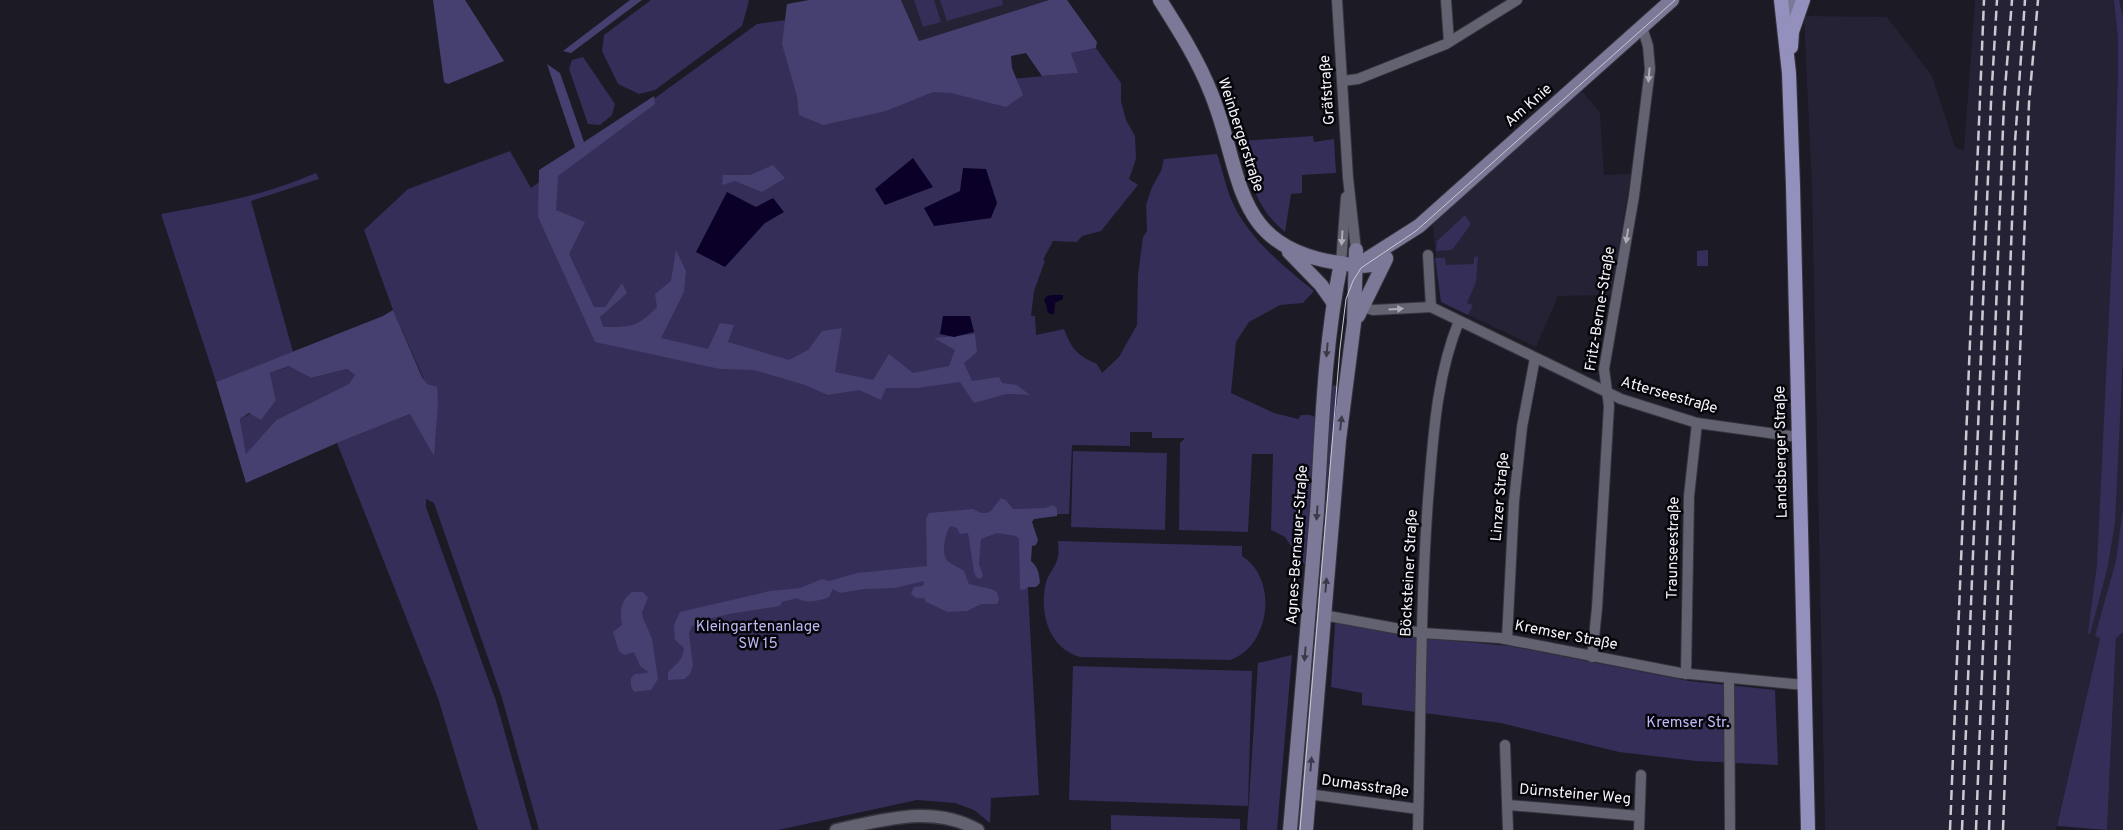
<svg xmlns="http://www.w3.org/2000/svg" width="2123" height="830" font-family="Overpass,sans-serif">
  <rect width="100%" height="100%" fill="#1b1a25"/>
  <g fill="#242234">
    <polygon points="901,0 1049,0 919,41"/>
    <polygon points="1975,0 2123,0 2123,830 2107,830 2116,639 2100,638 2056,830 1825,830 1812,188 1804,16 1887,17 1932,76 1955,147 1964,151"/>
    <polygon points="1579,88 1600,112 1604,175 1631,174 1611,295 1558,296 1536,347 1441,302 1432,219"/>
  </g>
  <g fill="#342e58" fill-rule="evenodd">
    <polygon points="651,0 748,0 749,1 742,26 655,90 639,94 618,84 602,51 604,35"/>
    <polygon points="914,0 934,0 941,22 923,27"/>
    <polygon points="940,0 1002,0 1003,5 947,21"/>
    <polygon points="2114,0 2119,0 2123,18 2123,356 2115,523 2107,570 2090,634 2088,633 2097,565 2113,232 2118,75 2118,38"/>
    <path d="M786 20 965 83 1077 73 1071 53 1096 48 1121 83V101L1126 120 1135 136 1136 159 1129 179 1138 185 1101 231 1082 236 1077 242 1053 241 1043 260 1045 261 1034 291 1031 316H1035L1036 335 1064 329C1072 350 1077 355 1097 364L1102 373 1119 357 1137 325 1138 275 1143 237 1147 231 1146 205 1152 187 1161 171 1164 159 1217 154C1222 168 1225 184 1231 199 1247 237 1282 265 1314 291L1303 303 1280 305 1249 322 1236 342 1231 393 1274 413 1298 419 1301 415H1310L1320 419 1311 570 1301 561 1285 537 1271 530 1273 454H1252L1248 532 1179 530 1180 443 1185 438H1152V432H1130V446L1072 445 1069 514 1024 515 1039 795 991 798 990 823 974 810 955 803 917 800 778 830H539L502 698 434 503 426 499V507L496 701 532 830H478L438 698 337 443 410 414 426 384 393 310 364 230 408 189 510 151 531 188 757 24ZM1017 385 1029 395 1006 394 965 386Z"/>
    <polygon points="583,57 615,104 612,115 600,125 588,124 569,69 572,60"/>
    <path d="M1313 136 1314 142 1334 139 1336 173 1302 175V193L1291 194 1285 232C1256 209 1248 176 1241 141Z"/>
    <path d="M316 173 319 179 251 201 293 352 216 382 161 214C215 204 266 195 316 173Z"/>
    <polygon points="1465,215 1471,224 1452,250 1436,251 1437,241"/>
    <polygon points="1708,250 1708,266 1697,266 1697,251"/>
    <polygon points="1478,256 1476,282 1467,303 1473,305 1468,315 1441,302 1435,258 1445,258 1446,265 1474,264 1474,257"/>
    <polygon points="290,366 311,378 347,369 355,375 350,384 276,420 246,455 240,419 276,400 270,373"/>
    <polygon points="1328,385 1343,386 1302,830 1294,830"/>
    <polygon points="1073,451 1167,453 1165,530 1071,527"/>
    <polygon points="2123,508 2123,632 2116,638 2107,830 2057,826 2100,638 2095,636 2116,561"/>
    <path d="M1058 541 1242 546V556C1279 579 1270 647 1230 660L1080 657C1048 648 1039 612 1046 582 1049 573 1056 566 1058 557 1059 552 1058 546 1058 541Z"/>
    <polygon points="1338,621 1422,638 1510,646 1689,681 1775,690 1778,765 1696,761 1619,752 1501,723 1362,705 1362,693 1331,687 1335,624"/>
    <polygon points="1292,655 1277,830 1247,830 1258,663"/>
    <polygon points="1073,666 1252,671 1248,806 1069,800"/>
    <polygon points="1111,815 1240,819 1240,830 1111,830"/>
  </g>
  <g fill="#464070" fill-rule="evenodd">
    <polygon points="433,0 465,0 504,61 448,84 444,82"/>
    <polygon points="630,0 642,0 571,53 563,51"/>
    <polygon points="809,0 901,0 919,41 1049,0 1067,0 1097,42 1096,48 1071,53 1078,73 1042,76 1026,53 1011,56 1012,68 1023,95 1006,107 951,93 933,92 886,111 823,125 799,115 797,96 782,44 787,4"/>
    <path d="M547 64 560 73 584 142 654 96 655 104 558 176 556 210 585 222 569 254 594 307H605L622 283 627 293 600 317 603 327C630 327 637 328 657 307L655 294 671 281 676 250 686 271 684 292 661 338 708 349 720 323 734 325 728 342 789 360 808 350 822 331 842 328 835 372 873 380 889 354 913 373 949 366 955 350 934 338 975 334 977 352 964 363 972 381 999 377 1002 383 1017 385 1030 395 1006 394 974 403 960 382 917 388H886L881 400 859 390 828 395 805 385 754 370 720 369 595 342 538 217 539 170 575 147Z"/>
    <polygon points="773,165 785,178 762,192 735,181 722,185 723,175 750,175"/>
    <path d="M393 310 422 377 427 384 437 387 438 403 434 456 410 414 337 443 246 483 216 382 383 316ZM289 366 311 378 347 369 355 375 349 384 276 420 246 454 240 419 249 413 261 420 276 400 270 373Z"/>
    <path d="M1001 498 1006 500 1013 509 1045 508 1053 505 1057 509V516L1034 519 1032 522 1038 540 1036 545 1032 546 1031 561C1038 567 1039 573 1040 583L1036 587H1029L1023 590 1020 589 1019 539 1016 536 997 533 981 539 979 564 983 576 980 579 976 577 974 572 968 533 960 534 957 528 951 526C945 531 941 554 947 560 951 565 959 567 964 571L969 584 991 589 997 592 999 600 997 604H981L967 611 948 612 926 602 924 598H916L911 594 914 587 923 586 924 581 895 588 864 589 840 593 833 589 829 597C820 601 805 604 797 598L782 602 780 606 729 614 704 620 691 627 689 634 693 666 690 674 684 679 668 680V672C676 664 683 661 684 648L675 640 674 625 680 612 770 591 800 588 822 579 829 581 857 573 927 566 926 519 929 513 973 509 981 513H987L991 511Z"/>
    <path d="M632 592H643L648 598 642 612 643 618 652 639 658 679 651 690 634 692 631 686V678L635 674 647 673 648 672 640 666 634 652 624 655 619 651 613 632 622 625C620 611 620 601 632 592Z"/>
  </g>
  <g fill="#0b0028">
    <polygon points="913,158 933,187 885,205 875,189"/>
    <polygon points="963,168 986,169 997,203 991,218 934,226 924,208 960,191"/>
    <polygon points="727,192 756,207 773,198 784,212 765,223 725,267 696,252"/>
    <polygon points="1053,295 1063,295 1063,299 1055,303 1054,314 1050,314 1047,311 1047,307 1044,300 1047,296"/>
    <polygon points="943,316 970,316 974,332 954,337 940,334"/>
  </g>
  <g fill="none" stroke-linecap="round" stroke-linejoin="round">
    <g stroke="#36353e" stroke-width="12">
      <g id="minor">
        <polyline points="1337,0 1348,178 1356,250"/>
        <polyline points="1446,0 1449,42"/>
        <polyline points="1342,81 1358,79 1446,44 1517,0"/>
        <polyline points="1428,255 1431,307"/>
        <polyline points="1341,263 1346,197"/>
        <polyline points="1362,307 1373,310 1431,307 1621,399 1697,423 1798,437"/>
        <polyline points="1323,615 1422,633 1500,638 1680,673 1804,685"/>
        <polyline points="1507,639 1514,501 1522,427 1535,358"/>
        <polyline points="1592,657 1597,608 1609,406 1604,369 1634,196 1650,69 1648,46 1642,27"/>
        <polyline points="1686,674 1689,496 1697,423"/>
        <polyline points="1729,679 1730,830"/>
        <polyline points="1505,745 1508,830"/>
        <polyline points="1308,794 1418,809"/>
        <polyline points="1508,805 1639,816"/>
        <path d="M1418 830C1421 720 1420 610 1428 500 1433 440 1436 377 1459 321"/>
        <polyline points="1639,830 1641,775"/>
      </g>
    </g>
    <g stroke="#36353e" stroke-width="15">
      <path id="tertiary" d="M836 830C884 820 933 804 978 830"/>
    </g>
    <g stroke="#36353e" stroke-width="16">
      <g id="secondary">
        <path d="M1160 0C1179 30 1198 60 1211 93 1244 174 1230 247 1339 263 1357 266 1371 269 1386 258"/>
        <polyline points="1792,27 1793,0"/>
        <polyline points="1289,252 1321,285 1333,302"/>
        <polyline points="1356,266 1419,226 1672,0"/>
        <polyline points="1358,316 1386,259"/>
        <path d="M1290 830C1299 724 1309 618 1317 512 1322 429 1324 345 1341 263"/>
        <polyline points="1306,830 1339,440 1354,323 1356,250"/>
      </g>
    </g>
    <g stroke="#36353e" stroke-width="16">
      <g id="primary">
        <polyline points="1781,0 1789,73 1793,186 1808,830"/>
        <polyline points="1791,47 1792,32 1803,0"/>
      </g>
    </g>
    <use href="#minor" stroke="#636271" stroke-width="10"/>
    <use href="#tertiary" stroke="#636271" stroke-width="12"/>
    <use href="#secondary" stroke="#7b7997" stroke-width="14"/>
    <use href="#primary" stroke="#9490bd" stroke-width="14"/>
    <polyline stroke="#c9c9d2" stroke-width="1" points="1300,830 1340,348 1346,299 1353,281 1361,268 1416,231 1675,0"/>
    <g stroke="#c9c9d2" stroke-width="2.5" stroke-dasharray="10 5" stroke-linecap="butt">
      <polyline points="1950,830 1984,0"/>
      <polyline points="1962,830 1991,102 1997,0"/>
      <polyline points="1976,830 2004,102 2012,0"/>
      <polyline points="1989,830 2015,142 2025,0"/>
      <polyline points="2003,830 2029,103 2038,0"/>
    </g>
  </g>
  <defs><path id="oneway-solid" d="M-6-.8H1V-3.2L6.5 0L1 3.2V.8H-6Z" transform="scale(1.25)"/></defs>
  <g fill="#acabb6">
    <use href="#oneway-solid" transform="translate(1649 75) rotate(95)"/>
    <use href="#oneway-solid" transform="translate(1627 236) rotate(99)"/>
    <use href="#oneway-solid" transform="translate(1342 238) rotate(94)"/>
    <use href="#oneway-solid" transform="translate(1396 309) rotate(-3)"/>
  </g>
  <g fill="#3b3a49">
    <use href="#oneway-solid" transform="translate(1327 350) rotate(95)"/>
    <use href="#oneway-solid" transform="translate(1341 423) rotate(-83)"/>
    <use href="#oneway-solid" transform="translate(1317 513) rotate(94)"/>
    <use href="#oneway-solid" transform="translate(1326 585) rotate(-85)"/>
    <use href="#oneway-solid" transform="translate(1305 654) rotate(95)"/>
    <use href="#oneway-solid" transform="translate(1311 764) rotate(-85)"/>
  </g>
  <g text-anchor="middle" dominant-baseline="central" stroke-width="5" stroke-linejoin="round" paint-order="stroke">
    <g font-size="15" fill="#f4f4fc" stroke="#06060a">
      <text transform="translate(1328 90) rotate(-94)">Gräfstraße</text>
      <text transform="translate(1529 106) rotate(-41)">Am Knie</text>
      <text transform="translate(1240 135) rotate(72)">Weinbergerstraße</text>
      <text transform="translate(1601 309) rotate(-81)">Fritz-Berne-Straße</text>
      <text transform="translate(1669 396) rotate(16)">Atterseestraße</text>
      <text transform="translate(1782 452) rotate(-91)">Landsberger Straße</text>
      <text transform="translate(1501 497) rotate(-85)">Linzer Straße</text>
      <text transform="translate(1298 545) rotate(-86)">Agnes-Bernauer-Straße</text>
      <text transform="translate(1674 548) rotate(-89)">Traunseestraße</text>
      <text transform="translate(1410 573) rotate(-87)">Böcksteiner Straße</text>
      <text transform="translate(1566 636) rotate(11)">Kremser Straße</text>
      <text transform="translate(1365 787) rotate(8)">Dumasstraße</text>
      <text transform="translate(1575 795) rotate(5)">Dürnsteiner Weg</text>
    </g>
    <g font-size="15" fill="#bdb8f7" stroke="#06060a">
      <text x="758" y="627">Kleingartenanlage<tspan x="758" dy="17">SW 15</tspan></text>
      <text x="1688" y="723">Kremser Str.</text>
    </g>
  </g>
</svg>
